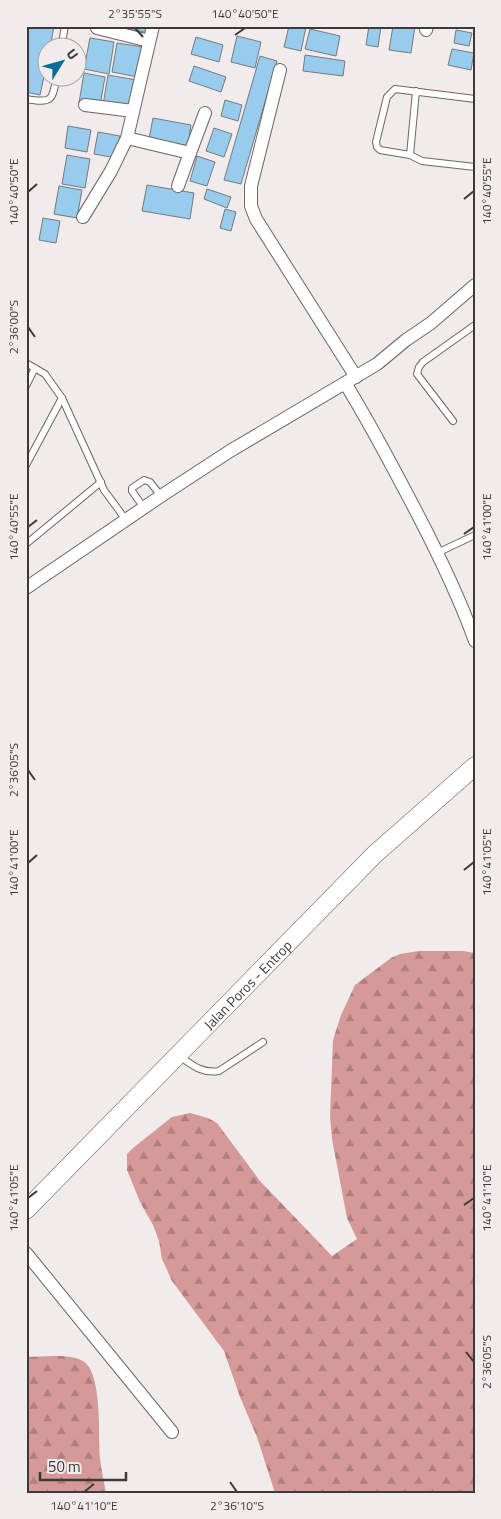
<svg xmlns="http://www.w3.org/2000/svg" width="501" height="1519" font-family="'Titillium Web',sans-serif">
  <defs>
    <pattern id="forest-firs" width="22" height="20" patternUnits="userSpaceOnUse" patternTransform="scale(1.25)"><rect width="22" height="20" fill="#d59a98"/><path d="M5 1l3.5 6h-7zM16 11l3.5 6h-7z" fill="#ae7f7d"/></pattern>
  </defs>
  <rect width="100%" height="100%" fill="#f2ebeb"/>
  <g fill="url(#forest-firs)">
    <polygon points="419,951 463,951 475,953 475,1493 275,1493 257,1437 240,1397 224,1351 172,1281 162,1259 159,1241 153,1225 140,1202 127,1170 127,1154 133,1148 172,1117 190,1113 208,1118 217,1123 260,1181 332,1256 357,1239 347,1218 332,1139 330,1116 333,1040 341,1015 355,985 391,958 400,954"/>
    <path d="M53 1356C63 1356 74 1356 83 1361 103 1373 98 1438 100 1458 101 1470 104 1481 106 1493H26V1357Z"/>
  </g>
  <g fill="#97cced" stroke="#767a7e">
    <polygon points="28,26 54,26 50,48 48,48 48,58 40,95 26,92 26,34"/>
    <polygon points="122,26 151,26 150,33 122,28"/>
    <polygon points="289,26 306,27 301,51 284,47"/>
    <polygon points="369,26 381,26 378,47 366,45"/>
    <polygon points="393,26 415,26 411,53 389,50"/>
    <polygon points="310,29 340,36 336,56 305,49"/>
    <polygon points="456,30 472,33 469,46 454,43"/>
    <polygon points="237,36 261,42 255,68 231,62"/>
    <polygon points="196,37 223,45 219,62 191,54"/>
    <polygon points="90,38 114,42 109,74 84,69"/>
    <polygon points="117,43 143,47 138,77 112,72"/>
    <polygon points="452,49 474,53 471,70 448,65"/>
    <polygon points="305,55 345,61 343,76 303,71"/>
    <polygon points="260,56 277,61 241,184 224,180"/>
    <polygon points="194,66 226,77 221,92 189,81"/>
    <polygon points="84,73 105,77 100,106 79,103"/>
    <polygon points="108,75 137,80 132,110 103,105"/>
    <polygon points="225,100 242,105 238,121 221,116"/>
    <polygon points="153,118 191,125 188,146 149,139"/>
    <polygon points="68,126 91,130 87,152 65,148"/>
    <polygon points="214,128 232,134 224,157 206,151"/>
    <polygon points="98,132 120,136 116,158 94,154"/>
    <polygon points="67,155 90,159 85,188 62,184"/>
    <polygon points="197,156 215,162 207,186 190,181"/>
    <polygon points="147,185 194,193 190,219 142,211"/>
    <polygon points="59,186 82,190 77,218 54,214"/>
    <polygon points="207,189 231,197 227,208 204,199"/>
    <polygon points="225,209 236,212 231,231 220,228"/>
    <polygon points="43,218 60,221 56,243 39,240"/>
  </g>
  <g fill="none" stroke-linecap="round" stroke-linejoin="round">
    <g stroke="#6b6564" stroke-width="8">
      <g id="service">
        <polyline points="61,48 65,26"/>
        <polyline points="416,91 410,155 380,150 377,147 376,142 387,97 395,89 475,99"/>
        <path d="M26 99C50 103 53 102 56 78"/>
        <polyline points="410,155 422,161 475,167"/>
        <polyline points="26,363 45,374 62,398 104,490 126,520"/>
        <polyline points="26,386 35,368"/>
        <polyline points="453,421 417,374 419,367 423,362 475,325"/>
        <polyline points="26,465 62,398"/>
        <polyline points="144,508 132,491 132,488 144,480 150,482 161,496"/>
        <polyline points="26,544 101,482"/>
        <polyline points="437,553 475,535"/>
        <path d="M178 1055C192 1065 202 1074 219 1071L263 1042"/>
      </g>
    </g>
    <g stroke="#6b6564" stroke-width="14">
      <g id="minor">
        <polyline points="97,28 149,41"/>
        <polyline points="426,30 427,26"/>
        <polyline points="280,70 251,186 251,206 256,219 356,377"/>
        <polyline points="85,105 133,111"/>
        <polyline points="127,138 190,153 205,113"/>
        <polyline points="178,186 190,153"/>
        <polyline points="83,217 111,171 127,138 153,26"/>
        <path d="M345 383C368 420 388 458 408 496 433 543 457 591 475 641"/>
        <polyline points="26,588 161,496 230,451 377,364 406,340 431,323 475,285"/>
        <polyline points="26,1253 172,1432"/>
      </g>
    </g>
    <g stroke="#6b6564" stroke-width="19">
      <g id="secondary">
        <path id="s1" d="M26 1210 375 854 475 766"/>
      </g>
    </g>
    <use href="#service" stroke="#fff" stroke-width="6"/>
    <use href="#minor" stroke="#fff" stroke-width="12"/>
    <use href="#secondary" stroke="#fff" stroke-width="18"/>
  </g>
  <path fill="none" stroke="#3c3939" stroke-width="2" d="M135 28 143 37M235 35 245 28M28 192 37 184M464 199 474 191M28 327 35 337M28 527 37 520M464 534 474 527M28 770 35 780M28 863 37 855M464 870 474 862M28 1198 37 1191M464 1205 474 1198M466 1352 474 1362M230 1482 237 1492M84 1492 94 1484"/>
  <g text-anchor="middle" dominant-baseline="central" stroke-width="4.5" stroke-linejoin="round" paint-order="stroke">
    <g font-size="14" fill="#3c3939" stroke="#f2ebeb">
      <text stroke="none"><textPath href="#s1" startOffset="316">Jalan Poros - Entrop</textPath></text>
    </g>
  </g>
  <rect width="501" height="1519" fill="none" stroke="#f2ebeb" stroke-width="55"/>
  <g transform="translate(62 62) rotate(53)"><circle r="24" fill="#f2ebeb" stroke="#a9a4a4"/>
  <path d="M0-4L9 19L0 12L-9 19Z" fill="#066e9b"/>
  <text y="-8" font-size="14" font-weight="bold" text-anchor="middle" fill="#3c3939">U</text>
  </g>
  <path d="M40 1472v8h86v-8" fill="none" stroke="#3c3939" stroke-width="2.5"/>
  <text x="48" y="1472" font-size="15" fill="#3c3939" stroke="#f2ebeb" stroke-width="4" paint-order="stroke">50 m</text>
  <rect x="28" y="28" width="446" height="1464" fill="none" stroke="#3c3939" stroke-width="2"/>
  <g font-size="12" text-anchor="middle" fill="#3c3939">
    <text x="135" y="18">2°35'55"S</text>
    <text x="245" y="18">140°40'50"E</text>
    <text transform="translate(487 191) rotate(-90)" y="4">140°40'55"E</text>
    <text transform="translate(14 192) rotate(-90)" y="4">140°40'50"E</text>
    <text transform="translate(14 327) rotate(-90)" y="4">2°36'00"S</text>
    <text transform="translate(487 527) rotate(-90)" y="4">140°41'00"E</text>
    <text transform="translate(14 527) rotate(-90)" y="4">140°40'55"E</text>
    <text transform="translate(14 770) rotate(-90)" y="4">2°36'05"S</text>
    <text transform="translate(487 862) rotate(-90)" y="4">140°41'05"E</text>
    <text transform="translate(14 863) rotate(-90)" y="4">140°41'00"E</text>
    <text transform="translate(487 1198) rotate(-90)" y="4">140°41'10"E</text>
    <text transform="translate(14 1198) rotate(-90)" y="4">140°41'05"E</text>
    <text transform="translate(487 1362) rotate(-90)" y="4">2°36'05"S</text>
    <text x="84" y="1510">140°41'10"E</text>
    <text x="237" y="1510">2°36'10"S</text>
  </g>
</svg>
